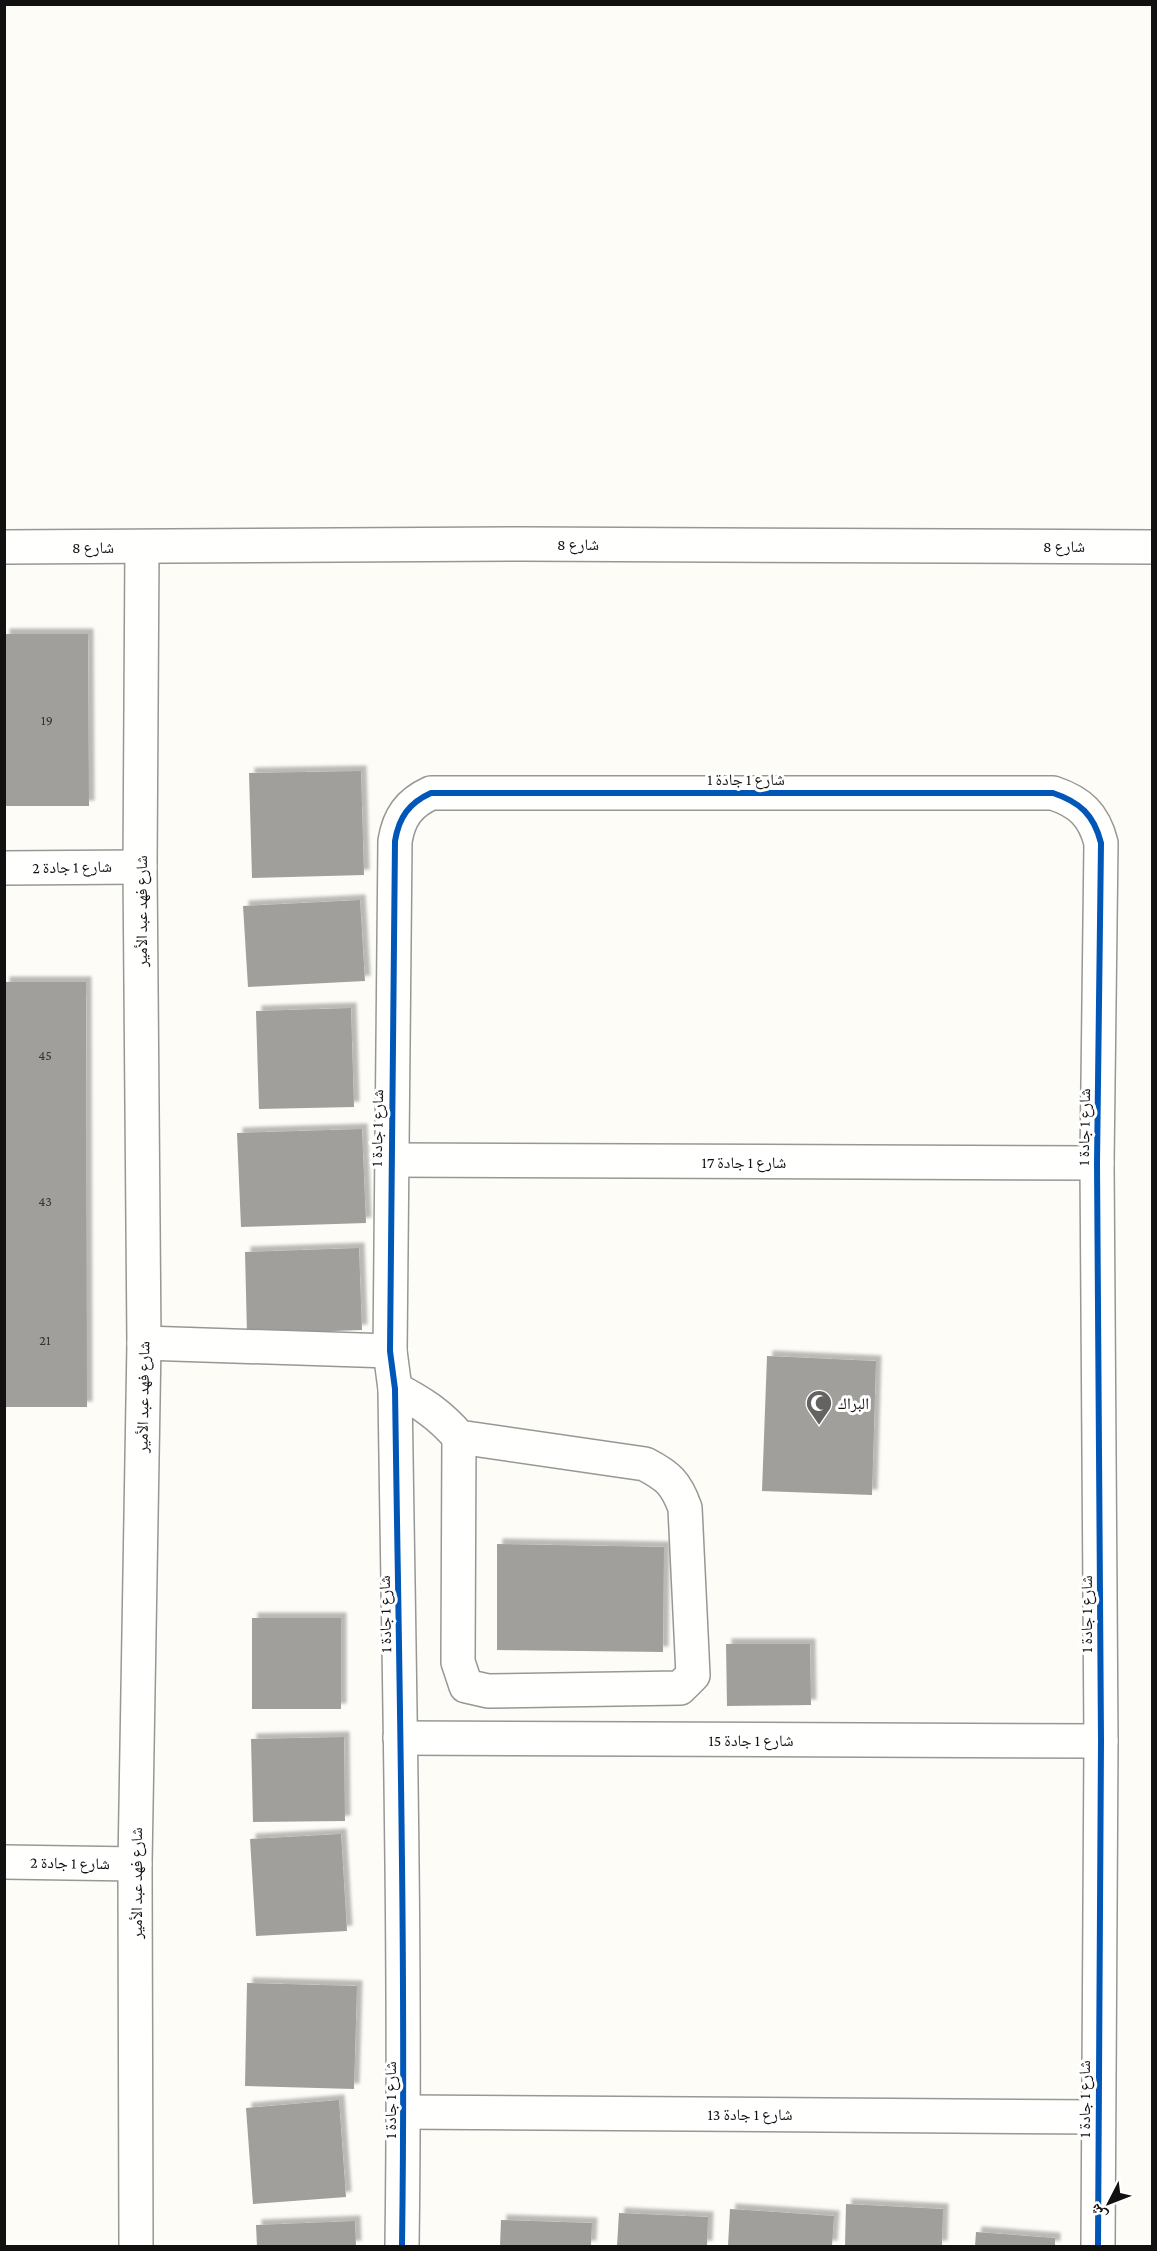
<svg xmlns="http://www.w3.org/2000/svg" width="1157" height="2251" font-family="'Crimson Pro','Noto Naskh Arabic',serif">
  <defs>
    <filter id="shadow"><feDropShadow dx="5.5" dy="-5.5" stdDeviation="1.5" flood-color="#0004"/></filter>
  </defs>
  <rect width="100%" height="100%" fill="#fdfcf7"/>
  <g fill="#a19f9c" filter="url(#shadow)">
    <polygon points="4,634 88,634 89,806 4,806"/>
    <polygon points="361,771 364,875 252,878 249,773"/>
    <polygon points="360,900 365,981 248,987 243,906"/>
    <polygon points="4,982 86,982 87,1407 4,1407"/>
    <polygon points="351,1008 354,1107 259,1109 256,1011"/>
    <polygon points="362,1129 366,1223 241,1227 237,1133"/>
    <polygon points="359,1248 362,1330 247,1334 245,1252"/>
    <polygon points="767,1356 876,1361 872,1495 762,1491"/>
    <polygon points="497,1544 664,1547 663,1652 497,1650"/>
    <rect x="252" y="1618" width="89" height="91"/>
    <polygon points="726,1644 810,1644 811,1705 727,1706"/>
    <polygon points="344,1737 345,1821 253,1822 251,1739"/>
    <polygon points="341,1834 347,1931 256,1936 250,1839"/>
    <polygon points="247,1983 357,1986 354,2089 245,2086"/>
    <polygon points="339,2100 346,2197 253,2204 246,2108"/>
    <polygon points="846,2204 943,2209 942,2246 845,2246"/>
    <polygon points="730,2209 834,2216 832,2246 728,2246"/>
    <polygon points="619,2213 708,2217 707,2246 617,2246"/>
    <polygon points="501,2220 592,2223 591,2246 500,2246"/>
    <polygon points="355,2221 356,2246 257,2246 256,2225"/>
    <polygon points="976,2232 1055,2238 1055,2246 975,2246"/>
  </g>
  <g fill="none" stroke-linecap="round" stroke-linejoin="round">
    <g stroke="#979795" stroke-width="36">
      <g id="minor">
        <polyline points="4,547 523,544 1152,547"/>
        <polyline points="4,868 140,867"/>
        <polyline points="390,1160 1097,1163"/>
        <polyline points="144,1343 390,1351"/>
        <path d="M395 1389C421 1402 440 1415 459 1437L645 1464C668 1476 676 1483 685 1508L693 1675 680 1688 488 1691 466 1686 458 1662 459 1437"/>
        <polyline points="400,1738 1101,1741"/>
        <polyline points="4,1862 135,1864"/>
        <polyline points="404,2112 1097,2117"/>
        <polyline points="136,2246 135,1864 144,1343 140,867 142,547"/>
        <path d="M402 2246C406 1961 399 1675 395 1389L390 1351 395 841C399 817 409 803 431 793H1053C1080 802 1094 815 1101 843L1097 1163 1101 1741 1098 2246"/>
      </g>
    </g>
    <use href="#minor" stroke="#fffffe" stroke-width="33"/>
    <g stroke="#fff" stroke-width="10">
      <path id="cycleway" d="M402 2246C406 1961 399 1675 395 1389L390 1351 395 841C399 817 409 803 431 793H1053C1080 802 1094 815 1101 843L1097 1163 1101 1741 1098 2246"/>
    </g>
    <use href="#cycleway" stroke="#0057b8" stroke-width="6"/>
  </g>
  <defs>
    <g id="mosque-pin" transform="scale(1.35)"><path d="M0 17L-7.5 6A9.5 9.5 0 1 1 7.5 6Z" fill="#646362" stroke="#fff"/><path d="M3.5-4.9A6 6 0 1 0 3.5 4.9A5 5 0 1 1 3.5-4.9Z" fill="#fff"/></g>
  </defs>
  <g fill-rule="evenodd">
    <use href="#mosque-pin" x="819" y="1403"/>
  </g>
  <g text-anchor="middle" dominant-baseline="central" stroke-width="6" stroke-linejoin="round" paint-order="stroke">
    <g font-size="14" fill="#353434">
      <text x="47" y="720">19</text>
      <text x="45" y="1055">45</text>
      <text x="45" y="1201">43</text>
      <text x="45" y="1340">21</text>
    </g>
    <g font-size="16" fill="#111" stroke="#fff">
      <text x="578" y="544">شارع 8</text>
      <text x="1064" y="546">شارع 8</text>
      <text x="93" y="547">شارع 8</text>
      <text x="746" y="779">شارع 1 جادة 1</text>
      <text transform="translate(72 867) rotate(-1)">شارع 1 جادة 2</text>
      <text transform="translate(141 911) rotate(-90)">شارع فهد عبد الأمير</text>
      <text transform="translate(1084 1127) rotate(-89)">شارع 1 جادة 1</text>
      <text transform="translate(377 1128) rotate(-89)">شارع 1 جادة 1</text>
      <text x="744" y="1162">شارع 1 جادة 17</text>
      <text transform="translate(143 1397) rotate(-89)">شارع فهد عبد الأمير</text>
      <text transform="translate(385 1614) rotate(-91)">شارع 1 جادة 1</text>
      <text transform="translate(1086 1614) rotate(-90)">شارع 1 جادة 1</text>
      <text x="751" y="1740">شارع 1 جادة 15</text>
      <text transform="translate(70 1863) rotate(1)">شارع 1 جادة 2</text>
      <text transform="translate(136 1883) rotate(-90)">شارع فهد عبد الأمير</text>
      <text transform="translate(1084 2099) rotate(-90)">شارع 1 جادة 1</text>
      <text transform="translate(390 2100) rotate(-90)">شارع 1 جادة 1</text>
      <text x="750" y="2114">شارع 1 جادة 13</text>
    </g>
    <g font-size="16" fill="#111" stroke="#fff" text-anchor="start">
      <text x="838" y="1403">البراك</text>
    </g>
  </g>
  <rect width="1157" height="2251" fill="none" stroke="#111111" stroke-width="12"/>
  <g transform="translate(1109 2203) rotate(228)" stroke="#ffffff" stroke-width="4.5" paint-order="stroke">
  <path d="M0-4.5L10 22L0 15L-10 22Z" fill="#111111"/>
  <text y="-9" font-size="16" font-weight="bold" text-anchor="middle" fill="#111111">ش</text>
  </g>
</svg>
